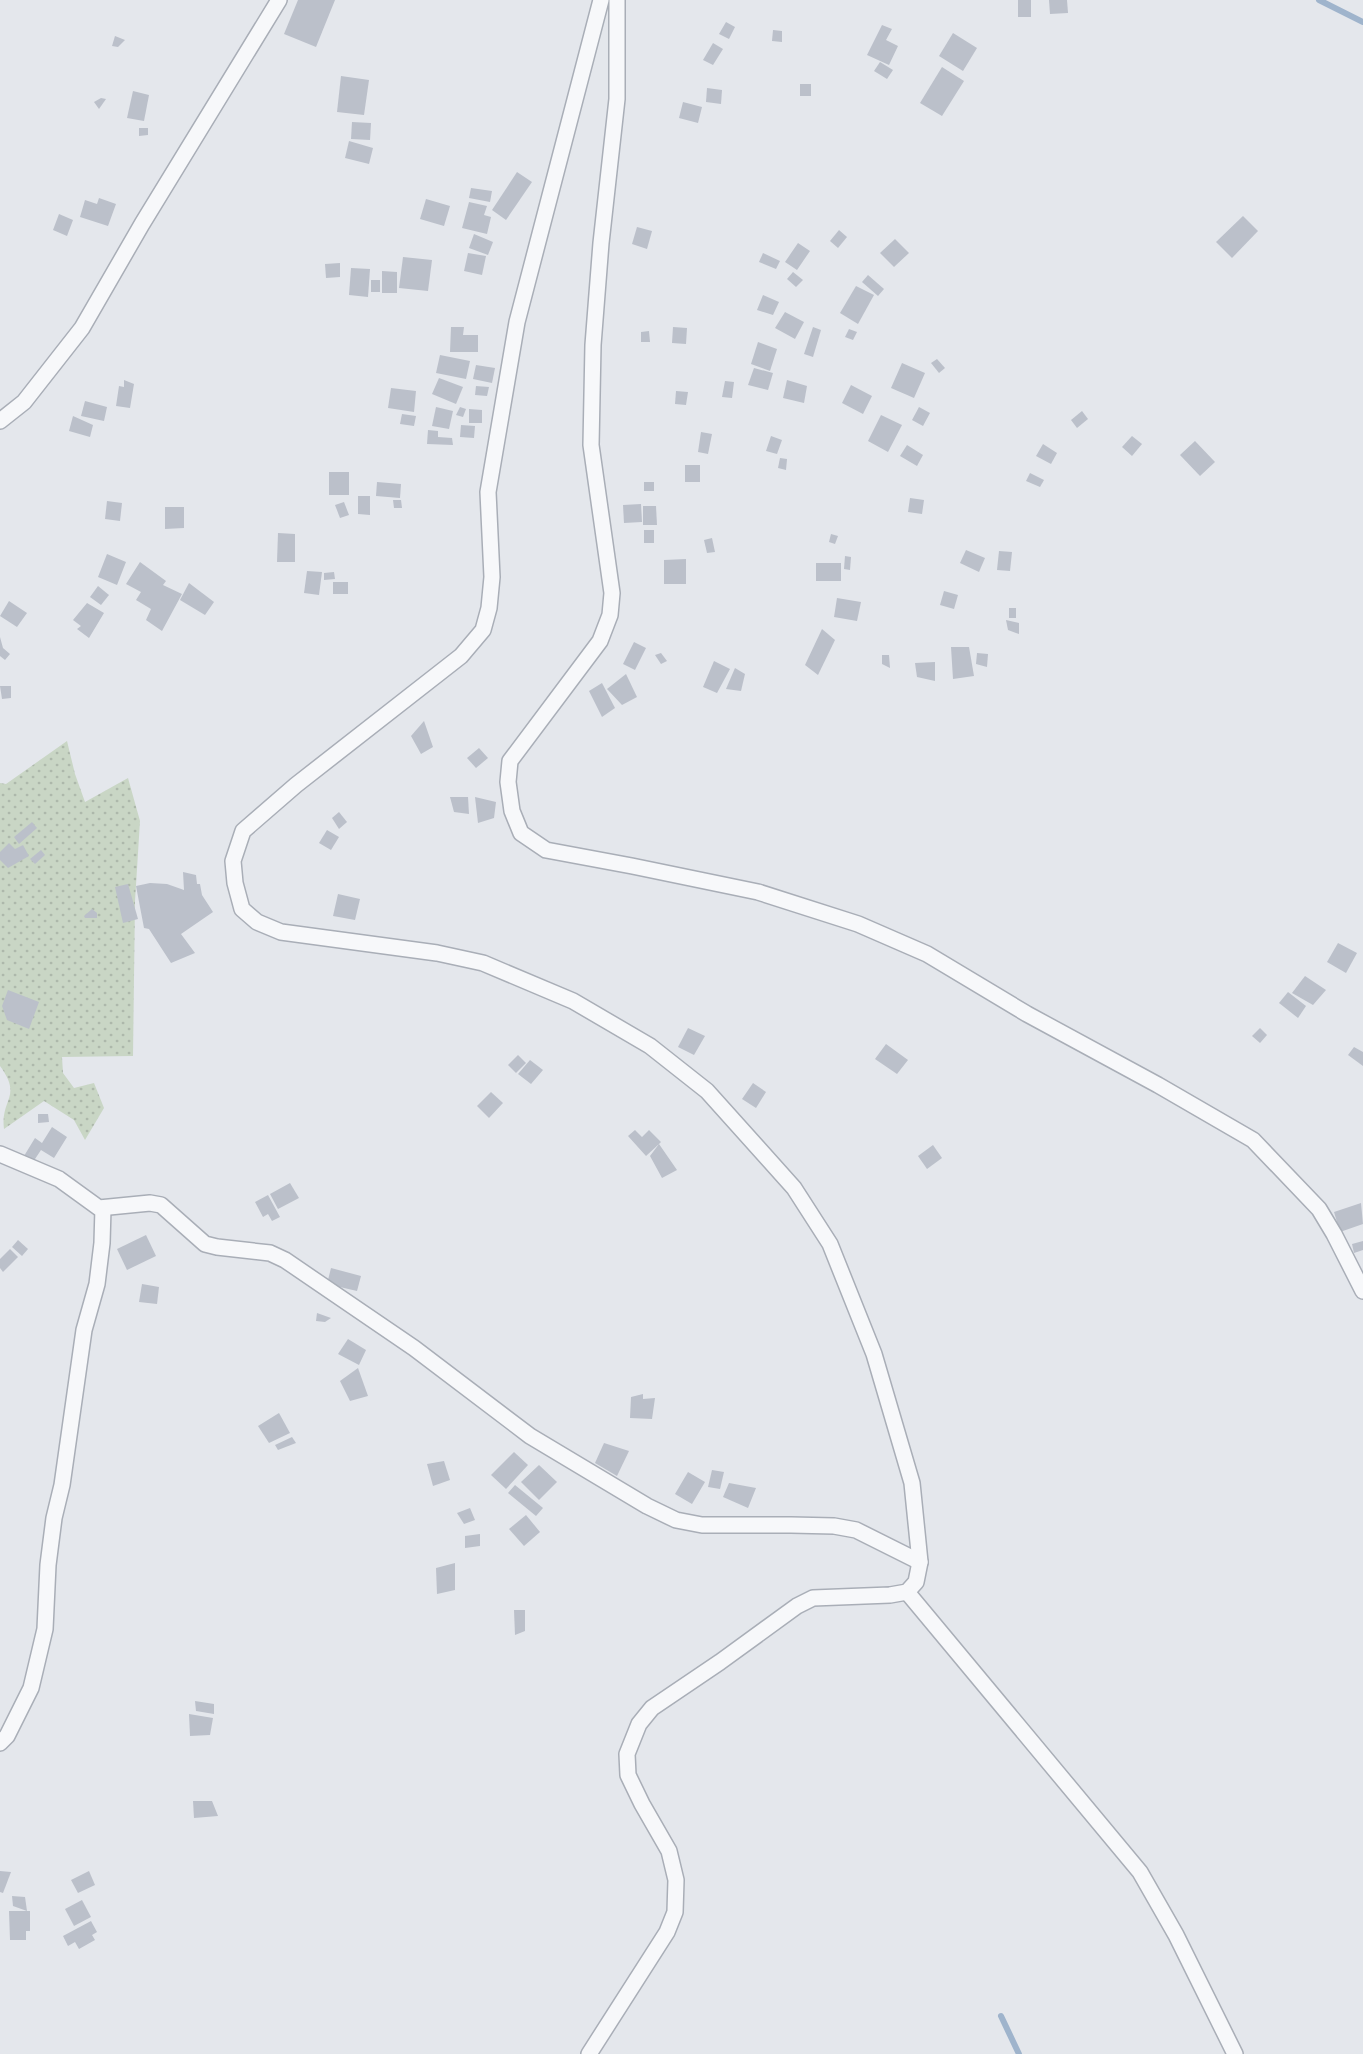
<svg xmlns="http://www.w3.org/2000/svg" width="1363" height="2054" font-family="Karla,sans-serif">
  <defs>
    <pattern id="grass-dots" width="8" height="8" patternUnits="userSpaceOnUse" patternTransform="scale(1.5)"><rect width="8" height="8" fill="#c9d6c5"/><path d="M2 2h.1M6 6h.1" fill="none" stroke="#adb8ab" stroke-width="1.8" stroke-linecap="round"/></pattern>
  </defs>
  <rect width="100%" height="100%" fill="#e4e7ec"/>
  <path fill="url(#grass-dots)" d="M67 741 75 774 85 802 128 778 140 821 135 901 133 1056 62 1057 63 1073 74 1088 94 1083 104 1108 85 1140 74 1120 44 1101 4 1129C0 1099 23 1097 0 1066V783L6 784Z"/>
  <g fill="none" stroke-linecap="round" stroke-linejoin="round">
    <g stroke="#9fb4cc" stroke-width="6">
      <polyline points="1319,0 1363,22"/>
      <polyline points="1001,2016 1019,2054"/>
    </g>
  </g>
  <g fill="#bbc0ca">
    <polygon points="298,0 335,0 316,47 284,34"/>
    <rect x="1018" y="0" width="13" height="17"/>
    <polygon points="1049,0 1067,0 1068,13 1050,14"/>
    <polygon points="726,22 735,27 729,39 719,34"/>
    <polygon points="882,25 892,29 886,40 898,46 889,65 867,55"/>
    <polygon points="773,30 782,31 782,42 772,41"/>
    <polygon points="953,33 977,48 963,71 939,56"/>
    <polygon points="115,36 125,40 118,47 112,46"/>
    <polygon points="713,43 723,49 713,65 703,60"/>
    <polygon points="880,62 893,70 887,79 874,71"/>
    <polygon points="942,67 964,81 942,116 920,103"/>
    <polygon points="341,76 369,80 364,115 337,112"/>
    <rect x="800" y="84" width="11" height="12"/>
    <polygon points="707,88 722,90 721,104 706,102"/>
    <polygon points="133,91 149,95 144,121 127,118"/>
    <polygon points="101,98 106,99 99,109 94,102"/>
    <polygon points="683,102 702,107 698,123 679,118"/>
    <polygon points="352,122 371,123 370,140 351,139"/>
    <polygon points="139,128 148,128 148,135 139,136"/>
    <polygon points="349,141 373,148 369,164 345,158"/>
    <polygon points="517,172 532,182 506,220 492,210"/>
    <polygon points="471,188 492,191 490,202 469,198"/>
    <polygon points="99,198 116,204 108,226 80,217 85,200 97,204"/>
    <polygon points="426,199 450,206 444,226 420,219"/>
    <polygon points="469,202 487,206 484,215 491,217 487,234 462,228"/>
    <polygon points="59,214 73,220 67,236 53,230"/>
    <polygon points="1243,216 1258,231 1232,258 1216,242"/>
    <polygon points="637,227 652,231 647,249 632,244"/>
    <polygon points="839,230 847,237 838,248 830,241"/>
    <polygon points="474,234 493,242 488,255 469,248"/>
    <polygon points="895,239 909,253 894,267 880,253"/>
    <polygon points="798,243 810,251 797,270 785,262"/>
    <polygon points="468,253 486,256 482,275 464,271"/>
    <polygon points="763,253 780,261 776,269 759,262"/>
    <polygon points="403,257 432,260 428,291 399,288"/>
    <polygon points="340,263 340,277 326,278 325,264"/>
    <polygon points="351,268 370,269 368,297 349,295"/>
    <polygon points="382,271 397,272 397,293 382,293"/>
    <polygon points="793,272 803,280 796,287 787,279"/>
    <polygon points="868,275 884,289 878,296 862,282"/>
    <rect x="371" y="280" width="9" height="12"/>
    <polygon points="856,286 874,295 858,324 840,313"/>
    <polygon points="763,295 779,302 773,315 757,310"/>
    <polygon points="785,312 804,322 795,339 775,328"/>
    <polygon points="451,327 464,327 463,335 478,335 478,352 450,352"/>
    <polygon points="673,327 687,328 686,344 672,343"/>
    <polygon points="813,327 821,330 813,357 804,354"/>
    <polygon points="849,329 857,332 853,340 845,337"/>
    <polygon points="649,331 650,342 641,342 641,332"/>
    <polygon points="758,342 777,349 770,371 751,364"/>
    <polygon points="440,355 470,361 466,379 436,373"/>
    <polygon points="937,359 945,368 939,373 931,363"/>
    <polygon points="902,363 925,373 914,398 891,388"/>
    <polygon points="476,365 495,368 492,383 473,379"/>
    <polygon points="754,368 773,373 768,390 748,385"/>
    <polygon points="439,378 463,387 456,404 432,394"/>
    <polygon points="124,380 134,384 130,408 116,406 119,386 124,387"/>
    <polygon points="787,380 807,386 804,403 783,398"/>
    <polygon points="725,381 734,382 732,398 722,397"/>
    <polygon points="851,385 872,396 863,414 842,403"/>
    <polygon points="476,386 489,387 487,396 475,395"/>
    <polygon points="391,388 416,391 414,412 388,408"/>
    <polygon points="676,391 688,392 686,405 675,404"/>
    <polygon points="85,401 107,407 104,421 81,416"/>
    <polygon points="436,407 453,411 449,429 432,426"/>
    <polygon points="460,407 466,409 463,417 456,415"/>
    <polygon points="919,407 930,413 923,426 912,420"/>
    <polygon points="469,409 482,410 482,423 469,423"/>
    <polygon points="1082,411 1088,419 1077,428 1071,420"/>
    <polygon points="402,414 416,416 414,426 400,424"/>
    <polygon points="881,415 902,425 888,452 868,441"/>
    <polygon points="73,416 93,425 90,437 69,431"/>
    <polygon points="461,425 475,426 474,438 460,437"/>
    <polygon points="428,430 438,431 438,437 452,438 453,445 427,444"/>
    <polygon points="701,432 712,434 708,454 698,452"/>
    <polygon points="771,436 782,440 777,454 766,451"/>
    <polygon points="1132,436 1142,444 1132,456 1122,447"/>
    <polygon points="1195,441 1215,462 1200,476 1180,455"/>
    <polygon points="1043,444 1057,453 1051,464 1036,456"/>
    <polygon points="907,445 923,455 917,466 900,456"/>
    <polygon points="780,458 787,459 786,470 778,468"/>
    <rect x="685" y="465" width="15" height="17"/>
    <rect x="329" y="472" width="20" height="23"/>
    <polygon points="1030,473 1044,480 1040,487 1026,481"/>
    <polygon points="377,482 401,484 400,498 376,496"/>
    <rect x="644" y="482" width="10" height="9"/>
    <polygon points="358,496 370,496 370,515 358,514"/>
    <polygon points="910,498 924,500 922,514 908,512"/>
    <polygon points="393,500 401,500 402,508 394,508"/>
    <polygon points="107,501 122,503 120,521 105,519"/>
    <polygon points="344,502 349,515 340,518 335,505"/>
    <polygon points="641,504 642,522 624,523 623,505"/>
    <polygon points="643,506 656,506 657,525 643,525"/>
    <polygon points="165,507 184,507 184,528 165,529"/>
    <rect x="644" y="530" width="10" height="13"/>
    <polygon points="278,533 295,534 295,562 277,562"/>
    <polygon points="831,534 838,536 835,544 829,542"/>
    <polygon points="712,538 715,552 707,553 704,540"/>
    <polygon points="966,550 985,558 979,572 960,563"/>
    <polygon points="999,551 1012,552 1010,571 997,570"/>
    <polygon points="107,554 126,562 117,585 98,577"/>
    <polygon points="845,556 851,557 850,570 844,569"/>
    <polygon points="686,559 686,584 664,584 664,560"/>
    <polygon points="140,562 166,581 163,585 182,594 162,631 146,620 151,609 136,600 141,592 126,584"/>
    <rect x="816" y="563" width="25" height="18"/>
    <polygon points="307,571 322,572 319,595 304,593"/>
    <polygon points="334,572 335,579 324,580 324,573"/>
    <rect x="333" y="582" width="15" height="12"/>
    <polygon points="189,583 214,602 205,615 180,600"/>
    <polygon points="98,586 109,595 101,605 90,597"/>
    <polygon points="944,591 958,595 954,609 940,605"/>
    <polygon points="837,598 861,602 857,621 834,617"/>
    <polygon points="9,601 27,613 17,627 0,616"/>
    <polygon points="87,603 104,613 89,638 77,629 81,626 73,620"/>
    <rect x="1009" y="608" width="7" height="10"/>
    <polygon points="1006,620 1019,623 1019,634 1008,630"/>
    <polygon points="822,629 835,640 818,675 805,665"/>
    <polygon points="0,637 3,648 10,654 5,660 0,656"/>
    <polygon points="634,642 646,648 635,670 623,664"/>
    <polygon points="951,647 969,647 974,676 953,679"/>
    <polygon points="661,653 667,661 661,664 655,655"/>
    <polygon points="977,653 988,654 987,667 976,664"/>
    <polygon points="882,655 889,655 890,668 882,664"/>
    <polygon points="714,661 730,669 717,693 703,687"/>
    <polygon points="935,662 935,681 917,677 915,663"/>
    <polygon points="735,668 745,674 741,691 726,689"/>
    <polygon points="626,674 637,697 622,705 607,689"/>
    <polygon points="602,683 615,708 602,717 589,691"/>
    <polygon points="0,686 11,686 11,698 2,699"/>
    <polygon points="424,721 433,747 421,754 411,736"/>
    <polygon points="479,748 488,758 476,768 467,758"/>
    <polygon points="450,797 468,797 469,814 454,812"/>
    <polygon points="475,797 496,802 494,818 478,823"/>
    <polygon points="339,812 347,822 339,829 332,818"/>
    <polygon points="32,822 37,828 19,844 14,837"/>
    <polygon points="327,830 339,837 331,850 319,843"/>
    <polygon points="9,843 15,849 23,845 29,856 8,868 0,860 0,852"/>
    <polygon points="41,850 45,855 35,864 30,859"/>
    <polygon points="183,872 196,875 197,884 200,884 202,895 213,912 181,934 195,953 171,963 149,929 144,928 136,886 150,883 167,884 184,890"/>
    <polygon points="128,884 138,919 123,923 115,887"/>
    <polygon points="338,894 360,899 355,920 333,916"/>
    <polygon points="92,909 97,913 97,918 85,918 84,916"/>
    <polygon points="1338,943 1357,953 1346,973 1327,962"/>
    <polygon points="1305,976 1326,990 1313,1005 1292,993"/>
    <polygon points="8,990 39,1002 29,1029 7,1020 2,1006"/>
    <polygon points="1288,992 1306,1006 1298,1018 1279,1003"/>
    <polygon points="688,1028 705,1036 694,1055 678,1047"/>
    <polygon points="1260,1028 1267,1035 1260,1043 1252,1036"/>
    <polygon points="886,1044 908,1060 897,1074 875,1059"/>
    <polygon points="1354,1047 1363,1052 1363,1066 1348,1055"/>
    <polygon points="518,1055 526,1063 516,1073 508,1065"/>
    <polygon points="530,1060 543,1070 531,1084 518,1074"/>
    <polygon points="753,1083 766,1092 756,1108 742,1099"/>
    <polygon points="491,1092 503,1103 489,1118 477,1106"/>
    <polygon points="38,1114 48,1114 49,1122 38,1123"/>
    <polygon points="52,1127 67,1137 54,1158 41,1150 33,1162 24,1156 35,1138 42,1143"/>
    <polygon points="635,1130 642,1137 649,1130 661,1142 659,1144 677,1170 662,1178 650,1156 659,1144 646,1156 628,1136"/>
    <polygon points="933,1145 942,1158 927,1169 918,1156"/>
    <polygon points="290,1183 299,1198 278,1209 270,1194"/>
    <polygon points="268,1195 280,1217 272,1221 268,1214 263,1217 255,1202"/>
    <polygon points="1361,1203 1363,1224 1340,1232 1334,1212"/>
    <polygon points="146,1235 156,1256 127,1270 117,1249"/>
    <polygon points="18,1240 28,1249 22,1256 12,1247"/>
    <polygon points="1363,1241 1363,1250 1354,1253 1352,1244"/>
    <polygon points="10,1249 18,1257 3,1272 0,1268 0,1259"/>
    <polygon points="331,1268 361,1276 357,1291 327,1284"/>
    <polygon points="142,1284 159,1287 157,1304 139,1302"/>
    <polygon points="317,1313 331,1318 325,1322 316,1321"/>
    <polygon points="348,1339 366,1350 359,1365 338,1354"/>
    <polygon points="358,1368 368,1396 350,1401 340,1381"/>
    <polygon points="643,1394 643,1399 655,1398 652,1419 630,1418 631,1397"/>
    <polygon points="279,1413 290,1433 269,1443 258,1426"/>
    <polygon points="292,1437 296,1443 278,1450 275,1445"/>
    <polygon points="604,1443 629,1451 617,1476 595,1463"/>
    <polygon points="514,1452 528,1465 506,1489 491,1475"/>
    <polygon points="444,1461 450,1480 433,1486 427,1464"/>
    <polygon points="539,1465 557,1482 539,1500 521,1482"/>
    <polygon points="712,1470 724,1472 720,1489 708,1487"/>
    <polygon points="688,1472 705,1482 692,1504 675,1494"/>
    <polygon points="729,1483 756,1488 748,1508 723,1497"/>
    <polygon points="515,1485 543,1508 536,1516 508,1493"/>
    <polygon points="470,1508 475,1520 464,1524 457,1513"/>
    <polygon points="526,1515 540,1532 524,1546 509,1529"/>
    <polygon points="480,1534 480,1546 465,1548 465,1536"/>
    <polygon points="455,1563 455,1590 437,1594 436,1568"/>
    <polygon points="514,1610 525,1610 525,1631 515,1635"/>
    <polygon points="195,1701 214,1704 214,1714 196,1711"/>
    <polygon points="189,1714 213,1718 210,1735 190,1736"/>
    <polygon points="193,1801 212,1801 218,1816 194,1818"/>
    <polygon points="0,1871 11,1872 3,1893 0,1892"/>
    <polygon points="89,1871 95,1885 78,1893 71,1880"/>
    <polygon points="12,1896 25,1897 27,1911 13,1906"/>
    <polygon points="82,1900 91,1917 74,1926 65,1909"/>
    <polygon points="9,1911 30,1911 30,1931 26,1931 26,1940 10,1940"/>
    <polygon points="91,1921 97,1932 92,1935 95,1940 79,1949 75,1942 68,1946 63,1936"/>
  </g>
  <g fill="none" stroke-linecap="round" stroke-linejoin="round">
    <g stroke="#a9aeb7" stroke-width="18">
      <g id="street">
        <polyline points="617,0 617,99 601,243 593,345 591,445 612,593 610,615 600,641 510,761 508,782 512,811 521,833 546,850 632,866 758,892 858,924 927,954 1027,1014 1158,1085 1253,1140 1319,1209 1334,1234 1363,1291"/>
        <polyline points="0,421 24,402 82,328 142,224 279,0"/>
        <polyline points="0,1154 59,1179 99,1208 150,1203 161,1205 205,1244 217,1247 270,1253 285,1260 414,1348 530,1436 647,1506 676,1520 702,1525 791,1525 834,1526 856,1530 920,1562"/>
        <polyline points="907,1592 1140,1872 1176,1935 1235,2054"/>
        <polyline points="0,1743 7,1736 31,1688 45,1629 48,1565 54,1518 62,1485 84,1330 97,1284 102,1243 103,1208"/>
        <polyline points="589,2054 667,1932 675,1912 676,1880 669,1851 642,1804 628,1775 627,1754 639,1724 652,1708 720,1662 797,1606 813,1598 890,1595 907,1592 916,1582 920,1562 912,1483 874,1354 830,1244 794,1188 707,1091 650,1046 573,1001 483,963 437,953 281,932 257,922 242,909 235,883 233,861 243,831 296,785 461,656 483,630 489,608 492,577 488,492 517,322 601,0"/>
      </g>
    </g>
    <use href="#street" stroke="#f7f8fa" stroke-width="15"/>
  </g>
</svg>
